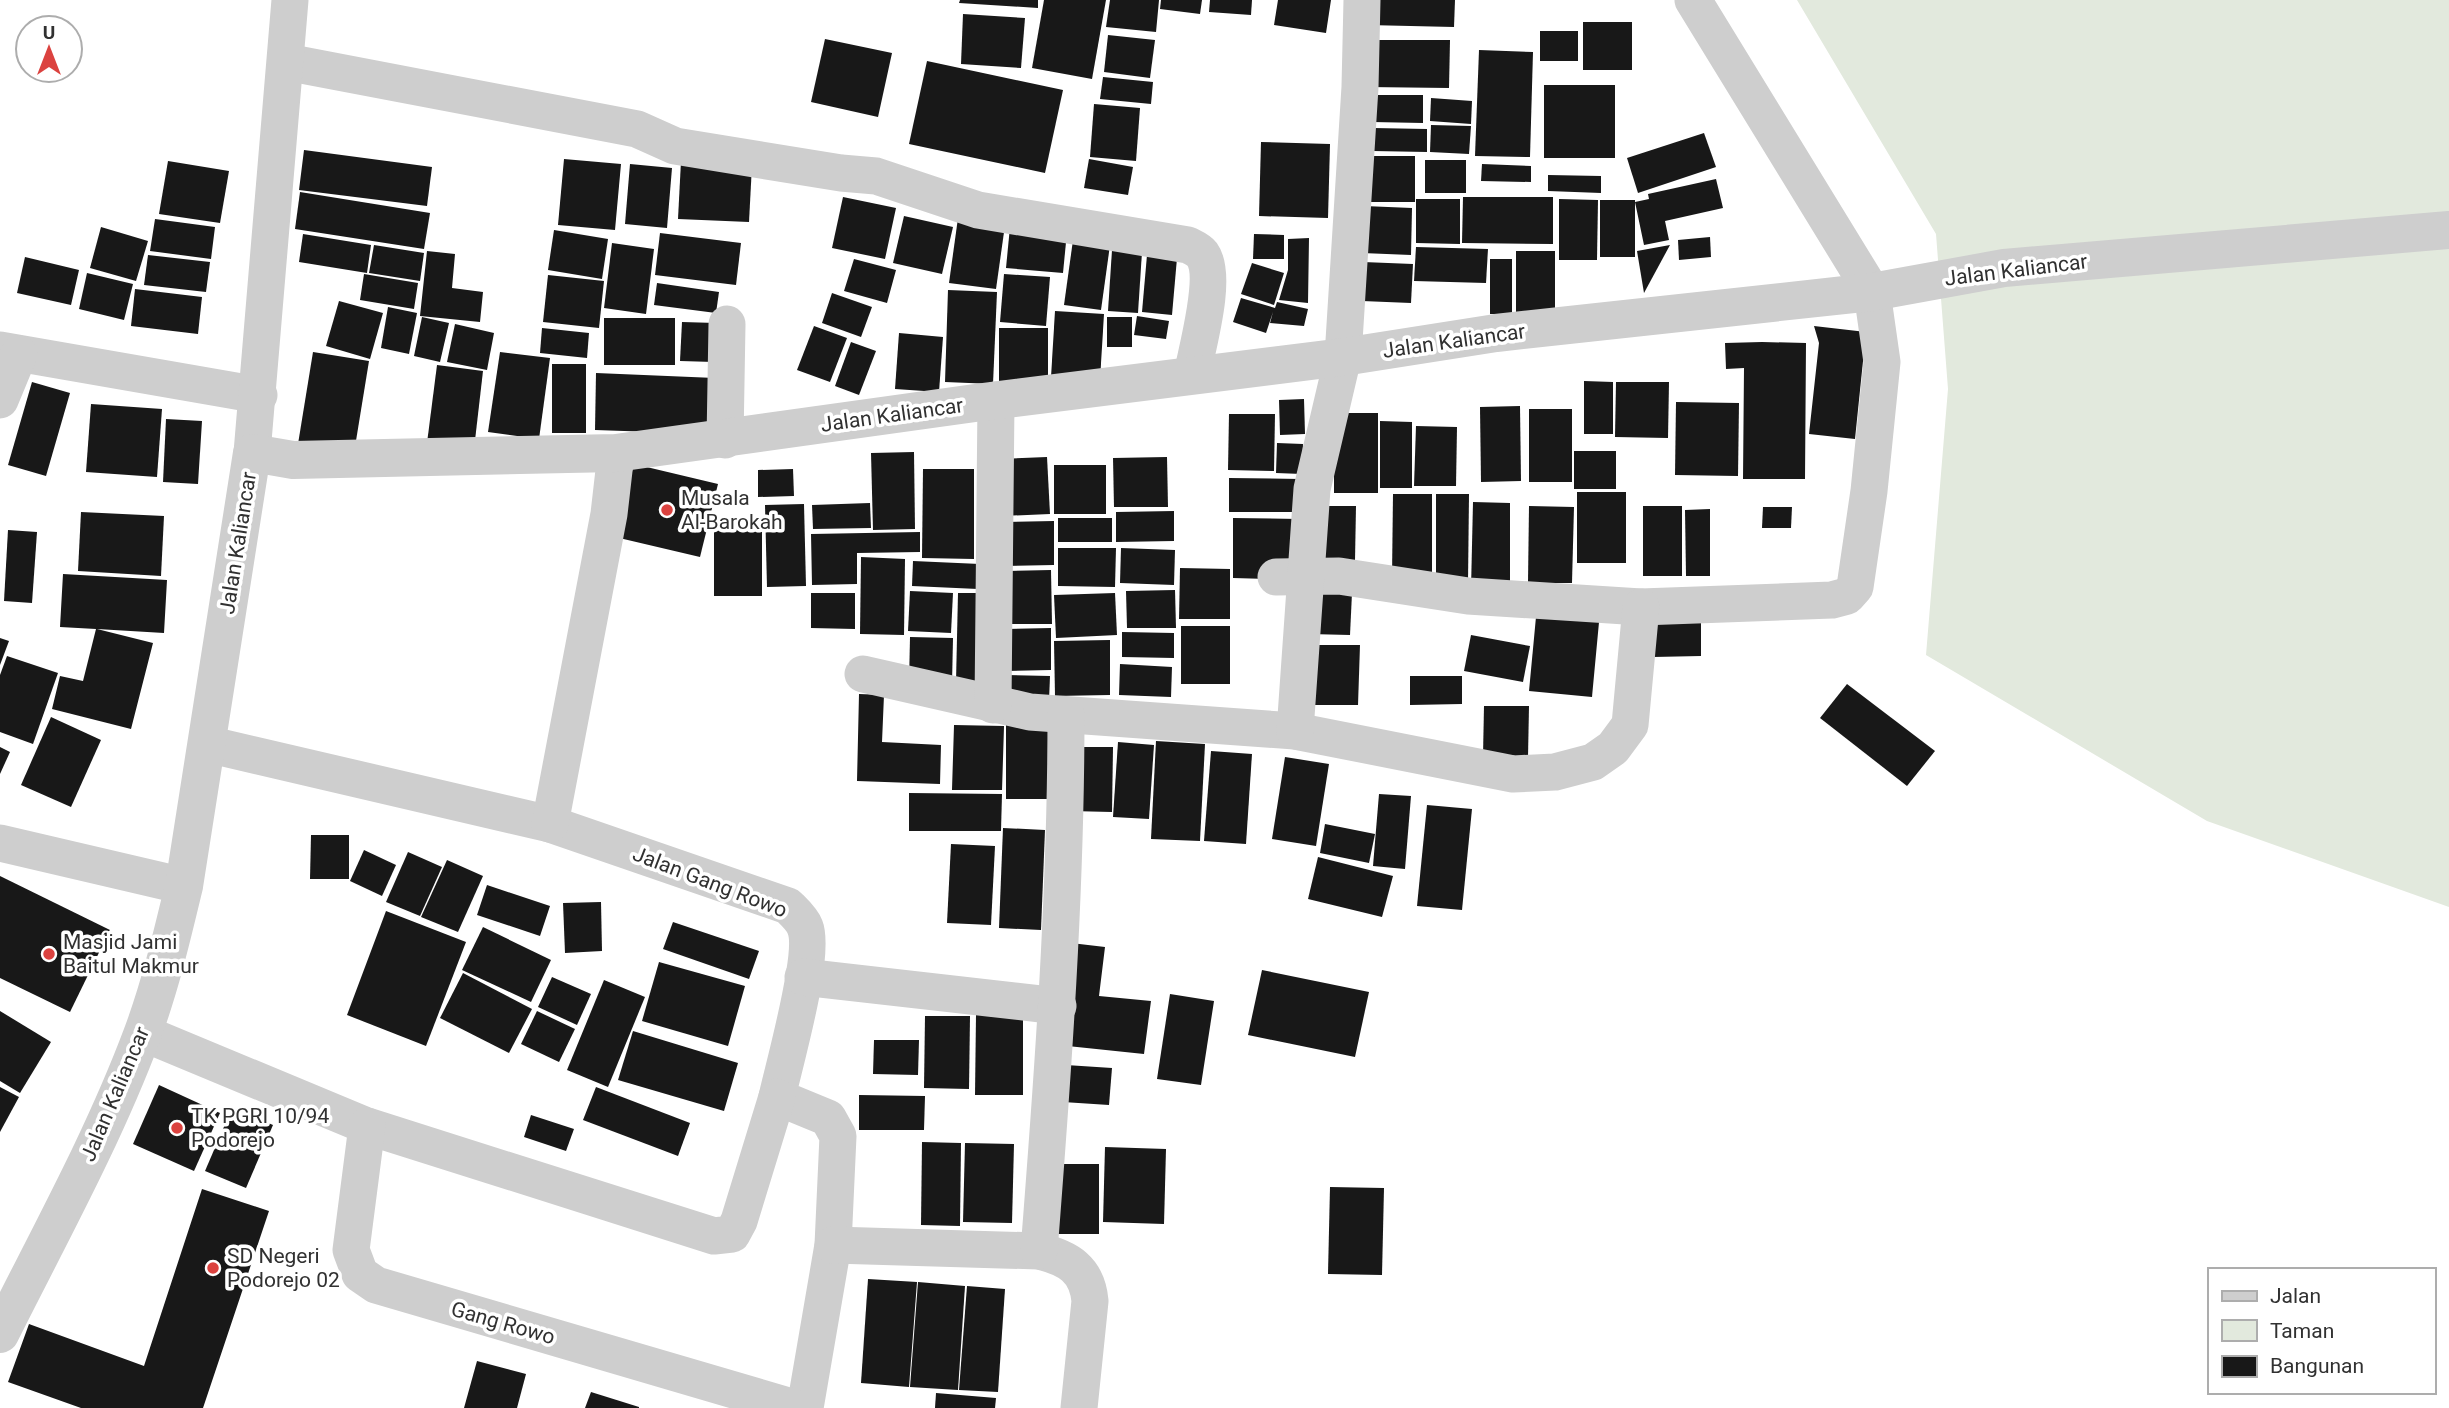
<svg xmlns="http://www.w3.org/2000/svg" width="2449" height="1408" font-family="Roboto,sans-serif">
  <rect width="100%" height="100%" fill="#fff"/>
  <polygon fill="#e2e9dd" points="1797,0 2449,0 2449,907 2207,821 1926,655 1948,389 1936,234"/>
  <g fill="#181818">
    <polygon points="960,0 1038,0 1038,8 959,3"/>
    <polygon points="1044,0 1106,0 1092,79 1032,68"/>
    <polygon points="1110,0 1159,0 1156,32 1106,27"/>
    <polygon points="1161,0 1202,0 1200,14 1160,9"/>
    <polygon points="1210,0 1252,0 1251,15 1209,12"/>
    <polygon points="1278,0 1331,0 1326,33 1274,25"/>
    <polygon points="1368,0 1455,0 1454,27 1367,25"/>
    <polygon points="963,14 1025,18 1021,68 961,64"/>
    <rect x="1583" y="22" width="49" height="48"/>
    <rect x="1540" y="31" width="38" height="30"/>
    <polygon points="1108,35 1155,40 1150,78 1104,72"/>
    <polygon points="825,39 892,53 878,117 811,102"/>
    <polygon points="1367,40 1450,40 1449,88 1367,87"/>
    <polygon points="1479,50 1533,52 1530,157 1475,156"/>
    <polygon points="927,61 1063,90 1045,173 909,144"/>
    <polygon points="1103,77 1153,82 1151,104 1100,99"/>
    <rect x="1544" y="85" width="71" height="73"/>
    <polygon points="1373,95 1423,95 1423,123 1372,122"/>
    <polygon points="1431,98 1472,101 1471,124 1430,121"/>
    <polygon points="1094,104 1140,108 1136,161 1090,157"/>
    <polygon points="1431,125 1471,126 1469,154 1430,152"/>
    <polygon points="1373,128 1427,129 1427,152 1373,151"/>
    <polygon points="1704,133 1716,167 1638,193 1627,158"/>
    <polygon points="1261,142 1330,144 1328,218 1259,216"/>
    <polygon points="304,150 432,167 427,206 299,190"/>
    <rect x="1362" y="156" width="53" height="46"/>
    <polygon points="564,159 621,164 615,230 558,225"/>
    <polygon points="1089,159 1133,167 1128,195 1084,188"/>
    <rect x="1425" y="160" width="41" height="33"/>
    <polygon points="168,161 229,171 220,223 159,214"/>
    <polygon points="681,161 752,165 749,222 678,219"/>
    <polygon points="630,164 672,168 667,228 625,224"/>
    <polygon points="1482,164 1531,166 1531,182 1481,181"/>
    <polygon points="1548,175 1601,176 1601,193 1548,191"/>
    <polygon points="1716,179 1723,208 1665,221 1669,240 1644,245 1635,202 1649,199 1648,194"/>
    <polygon points="300,192 430,213 424,249 295,229"/>
    <polygon points="843,197 896,208 885,259 832,248"/>
    <polygon points="1463,197 1553,197 1553,244 1462,243"/>
    <polygon points="1416,199 1460,199 1460,244 1416,243"/>
    <polygon points="1559,199 1598,200 1597,260 1559,260"/>
    <rect x="1600" y="200" width="35" height="57"/>
    <polygon points="1364,206 1412,208 1411,255 1362,253"/>
    <polygon points="904,216 953,227 942,274 893,263"/>
    <polygon points="958,218 1005,225 996,289 949,283"/>
    <polygon points="155,219 215,227 211,259 150,251"/>
    <polygon points="101,227 148,241 136,281 90,268"/>
    <polygon points="1010,227 1067,232 1063,273 1006,268"/>
    <polygon points="554,230 608,239 602,279 548,270"/>
    <polygon points="660,233 741,243 736,285 655,275"/>
    <polygon points="303,234 371,245 367,273 299,262"/>
    <polygon points="1254,234 1284,235 1284,259 1253,259"/>
    <polygon points="1710,237 1711,257 1679,260 1678,240"/>
    <polygon points="1309,238 1308,303 1279,300 1288,270 1288,239"/>
    <polygon points="1073,240 1110,245 1101,310 1064,305"/>
    <polygon points="612,243 654,249 646,314 604,308"/>
    <polygon points="374,245 424,253 420,281 369,273"/>
    <polygon points="1670,245 1644,293 1637,251"/>
    <polygon points="1416,247 1488,249 1486,283 1414,281"/>
    <polygon points="1112,250 1142,252 1138,313 1108,311"/>
    <polygon points="427,251 455,254 452,288 483,292 480,322 420,316"/>
    <rect x="1516" y="251" width="39" height="65"/>
    <polygon points="148,255 210,262 206,292 144,285"/>
    <polygon points="1147,255 1177,258 1172,315 1142,312"/>
    <polygon points="25,257 79,270 71,305 17,293"/>
    <polygon points="854,259 896,270 887,303 844,291"/>
    <rect x="1490" y="259" width="22" height="55"/>
    <polygon points="1363,262 1413,264 1411,303 1362,301"/>
    <polygon points="1252,263 1284,273 1274,305 1241,294"/>
    <polygon points="87,273 133,284 124,320 79,309"/>
    <polygon points="364,274 418,283 414,309 360,300"/>
    <polygon points="1004,274 1050,277 1046,326 1000,322"/>
    <polygon points="548,275 604,281 599,328 543,322"/>
    <polygon points="657,283 719,292 716,313 654,305"/>
    <polygon points="135,289 202,297 198,334 131,326"/>
    <polygon points="948,290 997,292 993,384 945,382"/>
    <polygon points="832,293 872,307 861,337 822,323"/>
    <polygon points="1241,298 1275,308 1277,302 1308,309 1304,326 1270,323 1273,312 1266,333 1233,322"/>
    <polygon points="339,301 383,313 370,359 326,346"/>
    <polygon points="388,307 417,313 409,354 381,348"/>
    <polygon points="1055,311 1104,314 1100,380 1051,377"/>
    <polygon points="1137,316 1169,321 1166,339 1134,335"/>
    <polygon points="422,317 449,323 440,362 414,356"/>
    <rect x="1107" y="317" width="25" height="30"/>
    <rect x="604" y="318" width="71" height="47"/>
    <polygon points="682,322 716,323 714,362 680,361"/>
    <polygon points="455,324 494,333 487,370 447,362"/>
    <polygon points="814,326 847,338 830,382 797,370"/>
    <polygon points="1814,326 1866,332 1855,439 1809,434 1819,343"/>
    <polygon points="542,328 589,333 587,358 540,353"/>
    <rect x="999" y="328" width="49" height="55"/>
    <polygon points="899,333 943,337 939,392 895,389"/>
    <polygon points="851,342 876,351 859,395 835,386"/>
    <polygon points="1762,342 1806,343 1805,479 1743,479 1744,368 1726,369 1725,343"/>
    <polygon points="313,352 369,361 354,453 298,444"/>
    <polygon points="500,352 550,358 539,439 488,432"/>
    <rect x="552" y="364" width="34" height="69"/>
    <polygon points="437,365 483,371 474,449 427,443"/>
    <polygon points="596,373 715,378 712,434 595,430"/>
    <polygon points="1584,381 1613,382 1613,434 1584,434"/>
    <polygon points="32,382 70,393 46,476 8,465"/>
    <polygon points="1616,382 1669,382 1668,438 1615,437"/>
    <polygon points="1304,399 1305,434 1280,435 1279,400"/>
    <polygon points="1676,402 1739,403 1738,476 1675,475"/>
    <polygon points="91,404 162,409 157,477 86,472"/>
    <polygon points="1520,406 1521,481 1481,482 1480,407"/>
    <rect x="1529" y="409" width="43" height="73"/>
    <rect x="1334" y="413" width="44" height="80"/>
    <polygon points="1229,414 1275,414 1274,471 1228,470"/>
    <polygon points="166,419 202,421 198,484 163,482"/>
    <polygon points="1380,421 1412,422 1412,488 1380,488"/>
    <polygon points="1416,426 1457,427 1456,486 1414,486"/>
    <polygon points="1277,443 1303,444 1302,474 1276,473"/>
    <rect x="1574" y="451" width="42" height="38"/>
    <polygon points="914,452 915,529 873,530 871,453"/>
    <polygon points="1047,457 1050,514 1002,516 999,459"/>
    <polygon points="1167,457 1168,507 1114,507 1113,458"/>
    <polygon points="634,464 718,484 700,557 615,537"/>
    <rect x="1054" y="465" width="52" height="49"/>
    <polygon points="793,469 794,496 758,497 758,470"/>
    <polygon points="923,469 974,469 974,559 922,558"/>
    <polygon points="1229,478 1300,479 1300,512 1229,512"/>
    <rect x="1577" y="492" width="49" height="71"/>
    <polygon points="1393,494 1432,494 1432,577 1392,577"/>
    <polygon points="1436,494 1469,494 1468,583 1436,583"/>
    <polygon points="1473,502 1510,503 1510,589 1471,589"/>
    <polygon points="870,503 871,528 813,529 812,505"/>
    <polygon points="804,504 806,586 767,587 765,505"/>
    <polygon points="1319,506 1356,506 1355,561 1319,560"/>
    <polygon points="1529,506 1574,507 1572,583 1528,583"/>
    <rect x="1643" y="506" width="39" height="70"/>
    <polygon points="1763,507 1792,507 1791,528 1762,528"/>
    <polygon points="1710,509 1710,576 1686,576 1685,510"/>
    <polygon points="1174,511 1174,541 1116,542 1116,512"/>
    <polygon points="81,512 164,516 161,576 78,571"/>
    <rect x="1058" y="518" width="54" height="24"/>
    <polygon points="1233,518 1299,519 1295,554 1268,579 1233,578"/>
    <polygon points="1054,521 1054,565 1002,566 1002,522"/>
    <rect x="714" y="528" width="48" height="68"/>
    <polygon points="8,530 37,532 32,603 4,601"/>
    <polygon points="920,532 920,552 857,553 857,584 812,585 811,534"/>
    <polygon points="1058,548 1116,548 1115,587 1058,586"/>
    <polygon points="1121,548 1175,550 1174,585 1120,583"/>
    <polygon points="861,557 905,559 904,635 860,634"/>
    <polygon points="913,561 980,564 978,589 912,586"/>
    <polygon points="1180,568 1230,569 1230,619 1179,619"/>
    <polygon points="1051,570 1052,624 1009,624 1008,571"/>
    <polygon points="63,574 167,580 164,633 97,629 153,643 131,729 52,709 60,676 83,681 96,629 60,627"/>
    <polygon points="1175,590 1176,628 1127,628 1126,591"/>
    <polygon points="910,591 953,593 951,633 908,631"/>
    <polygon points="1311,591 1352,593 1350,635 1309,634"/>
    <polygon points="811,593 855,593 855,629 811,628"/>
    <polygon points="958,593 980,593 978,683 956,682"/>
    <polygon points="1115,593 1117,635 1056,638 1054,595"/>
    <polygon points="1536,617 1599,622 1592,697 1529,691"/>
    <polygon points="1653,623 1701,623 1701,656 1653,657"/>
    <rect x="1181" y="626" width="49" height="58"/>
    <polygon points="1051,628 1051,670 1006,671 1006,629"/>
    <polygon points="1122,632 1174,633 1174,658 1122,657"/>
    <polygon points="1471,635 1530,646 1523,682 1464,671"/>
    <polygon points="910,637 953,638 952,684 909,683"/>
    <polygon points="0,638 9,641 0,665"/>
    <polygon points="1110,640 1110,695 1055,696 1054,641"/>
    <polygon points="1307,645 1360,645 1358,705 1306,705"/>
    <polygon points="7,656 58,673 33,744 0,732 0,675"/>
    <polygon points="1120,664 1172,667 1171,697 1119,695"/>
    <polygon points="1005,675 1050,676 1049,701 1004,700"/>
    <polygon points="1410,676 1462,676 1462,704 1410,705"/>
    <polygon points="1847,684 1935,751 1907,786 1820,718"/>
    <polygon points="859,694 884,695 882,742 941,745 940,784 857,781"/>
    <polygon points="1484,706 1529,706 1528,757 1483,756"/>
    <polygon points="51,717 101,740 71,807 21,785"/>
    <polygon points="954,725 1004,726 1002,790 952,790"/>
    <rect x="1006" y="725" width="52" height="74"/>
    <polygon points="1156,741 1205,744 1200,841 1151,839"/>
    <polygon points="1118,742 1154,745 1149,819 1113,817"/>
    <polygon points="0,747 10,752 0,774"/>
    <polygon points="1071,747 1113,747 1112,812 1070,811"/>
    <polygon points="1211,751 1252,754 1246,844 1204,841"/>
    <polygon points="1285,757 1329,764 1316,846 1272,839"/>
    <polygon points="909,793 1002,794 1001,831 909,831"/>
    <polygon points="1379,794 1411,796 1405,869 1373,866"/>
    <polygon points="1427,805 1472,809 1462,910 1417,906"/>
    <polygon points="1325,824 1375,834 1369,863 1320,853"/>
    <polygon points="1003,828 1045,830 1041,930 999,928"/>
    <polygon points="311,835 349,835 349,879 310,879"/>
    <polygon points="951,844 995,846 991,925 947,923"/>
    <polygon points="364,850 396,865 382,896 350,881"/>
    <polygon points="408,852 442,867 420,916 386,902"/>
    <polygon points="1318,857 1393,876 1382,917 1308,899"/>
    <polygon points="447,860 483,876 458,932 421,917"/>
    <polygon points="0,876 110,930 70,1012 0,978"/>
    <polygon points="487,885 550,906 540,936 477,915"/>
    <polygon points="601,902 602,951 565,953 563,903"/>
    <polygon points="386,911 466,942 426,1046 347,1015"/>
    <polygon points="673,922 759,951 749,979 663,949"/>
    <polygon points="483,927 551,960 531,1002 462,970"/>
    <polygon points="1071,943 1105,947 1099,996 1151,1001 1144,1054 1058,1045"/>
    <polygon points="659,962 745,986 728,1046 642,1021"/>
    <polygon points="1262,970 1369,992 1355,1057 1248,1035"/>
    <polygon points="463,973 532,1009 509,1053 440,1018"/>
    <polygon points="552,977 591,994 577,1025 538,1007"/>
    <polygon points="604,980 645,997 608,1087 567,1070"/>
    <polygon points="1170,994 1214,1001 1201,1085 1157,1079"/>
    <polygon points="0,1011 51,1042 20,1093 0,1081"/>
    <polygon points="537,1011 575,1029 559,1062 521,1044"/>
    <polygon points="976,1015 1023,1015 1023,1095 975,1095"/>
    <polygon points="925,1016 970,1016 969,1089 924,1088"/>
    <polygon points="633,1031 738,1063 724,1111 618,1080"/>
    <polygon points="874,1040 919,1040 918,1075 873,1074"/>
    <polygon points="1066,1065 1112,1068 1109,1105 1063,1102"/>
    <polygon points="159,1085 220,1113 194,1171 133,1144"/>
    <polygon points="0,1087 19,1097 0,1132"/>
    <polygon points="596,1087 690,1123 678,1156 583,1120"/>
    <polygon points="859,1095 925,1096 924,1130 859,1130"/>
    <polygon points="232,1108 273,1125 246,1188 205,1171"/>
    <polygon points="531,1115 574,1129 566,1151 524,1137"/>
    <polygon points="922,1142 961,1143 960,1226 921,1225"/>
    <polygon points="965,1143 1014,1144 1012,1223 963,1222"/>
    <polygon points="1105,1147 1166,1149 1164,1224 1103,1222"/>
    <rect x="1054" y="1164" width="45" height="70"/>
    <polygon points="1330,1187 1384,1188 1382,1275 1328,1274"/>
    <polygon points="202,1189 269,1211 203,1408 81,1408 8,1382 29,1324 144,1366"/>
    <polygon points="868,1279 917,1282 909,1387 861,1383"/>
    <polygon points="918,1282 965,1286 958,1390 910,1387"/>
    <polygon points="967,1286 1005,1289 998,1392 959,1390"/>
    <polygon points="477,1361 526,1374 517,1408 464,1408"/>
    <polygon points="591,1392 639,1407 639,1408 585,1408"/>
    <polygon points="936,1393 996,1398 995,1408 935,1408"/>
  </g>
  <g fill="none" stroke-linecap="round" stroke-linejoin="round">
    <g stroke="#cecece" stroke-width="37">
      <path d="M286 62 637 129 675 146 841 173 876 176 978 210 1188 245C1192 247 1199 250 1202 254 1218 276 1197 348 1192 375"/>
      <polyline points="0,350 259,395"/>
      <polyline points="0,400 19,354"/>
      <polyline points="725,440 727,324"/>
      <polyline points="252,453 290,0"/>
      <polyline points="1276,577 1339,576 1468,596 1641,607 1832,600 1847,596 1855,587 1869,491 1882,362 1872,292 1693,0"/>
      <polyline points="863,674 1030,712 1295,731 1513,774 1555,772 1593,762 1613,748 1630,725 1641,607"/>
      <polyline points="993,705 996,400"/>
      <polyline points="1295,731 1312,489 1343,357 1360,87 1362,0"/>
      <path d="M207 744 550 824 788 906C794 912 802 919 805 927 816 954 784 1065 777 1097L828 1118 838 1136 833 1245 805 1408"/>
      <polyline points="550,824 609,514 616,453"/>
      <polyline points="0,843 184,886"/>
      <polyline points="803,977 1058,1006"/>
      <polyline points="143,1033 367,1126 714,1236 732,1234 739,1221 777,1097"/>
      <polyline points="367,1126 351,1250 360,1274 376,1285 795,1408"/>
      <path d="M833 1245 1039 1251C1068 1258 1087 1269 1090 1301L1079 1408"/>
      <path d="M1039 1251C1053 1073 1066 894 1066 715"/>
    </g>
    <path stroke="#cecece" stroke-width="38" d="M0 1334C49 1236 103 1139 142 1035 160 987 172 936 184 886L252 453 293 460 616 453 975 403 1343 357 1496 333 1872 292 2004 268 2449 230"/>
  </g>
  <g fill="#db423f" stroke="#fff" stroke-width="2.5">
    <circle cx="667" cy="510" r="7"/>
    <circle cx="49" cy="954" r="7"/>
    <circle cx="177" cy="1128" r="7"/>
    <circle cx="213" cy="1268" r="7"/>
  </g>
  <g text-anchor="middle" dominant-baseline="central" stroke-width="7" stroke-linejoin="round" paint-order="stroke">
    <g font-size="21" fill="#313131" stroke="#fff">
      <text transform="translate(2016 270) rotate(-7)">Jalan Kaliancar</text>
      <text transform="translate(1454 341) rotate(-8)">Jalan Kaliancar</text>
      <text transform="translate(892 415) rotate(-8)">Jalan Kaliancar</text>
      <text transform="translate(238 543) rotate(-81)">Jalan Kaliancar</text>
      <text transform="translate(710 882) rotate(21)">Jalan Gang Rowo</text>
      <text transform="translate(115 1094) rotate(-67)">Jalan Kaliancar</text>
      <text transform="translate(503 1323) rotate(16)">Gang Rowo</text>
    </g>
    <g font-size="21" fill="#313131" stroke="#fff" text-anchor="start">
      <text x="681" y="498">Musala<tspan x="681" dy="24">Al-Barokah</tspan></text>
      <text x="63" y="942">Masjid Jami<tspan x="63" dy="24">Baitul Makmur</tspan></text>
      <text x="191" y="1116">TK PGRI 10/94<tspan x="191" dy="24">Podorejo</tspan></text>
      <text x="227" y="1256">SD Negeri<tspan x="227" dy="24">Podorejo 02</tspan></text>
    </g>
  </g>
  <rect x="2208" y="1268" width="228" height="126" fill="#ffffff" stroke="#adadad" stroke-width="2"/>
  <rect x="2222" y="1291" width="35" height="10" fill="#cecece" stroke="#adadad" stroke-width="2"/>
  <text x="2270" y="1303" font-size="21" fill="#313131">Jalan</text>
  <rect x="2222" y="1320" width="35" height="21" fill="#e2e9dd" stroke="#adadad" stroke-width="2"/>
  <text x="2270" y="1338" font-size="21" fill="#313131">Taman</text>
  <rect x="2222" y="1356" width="35" height="21" fill="#181818" stroke="#adadad" stroke-width="2"/>
  <text x="2270" y="1373" font-size="21" fill="#313131">Bangunan</text>
  <g transform="translate(49 49)"><circle r="33" fill="#ffffff" stroke="#adadad" stroke-width="2"/>
  <path d="M0-5L12 26L0 18L-12 26Z" fill="#db423f"/>
  <text y="-10" font-size="19" font-weight="bold" text-anchor="middle" fill="#313131">U</text>
  </g>
</svg>
